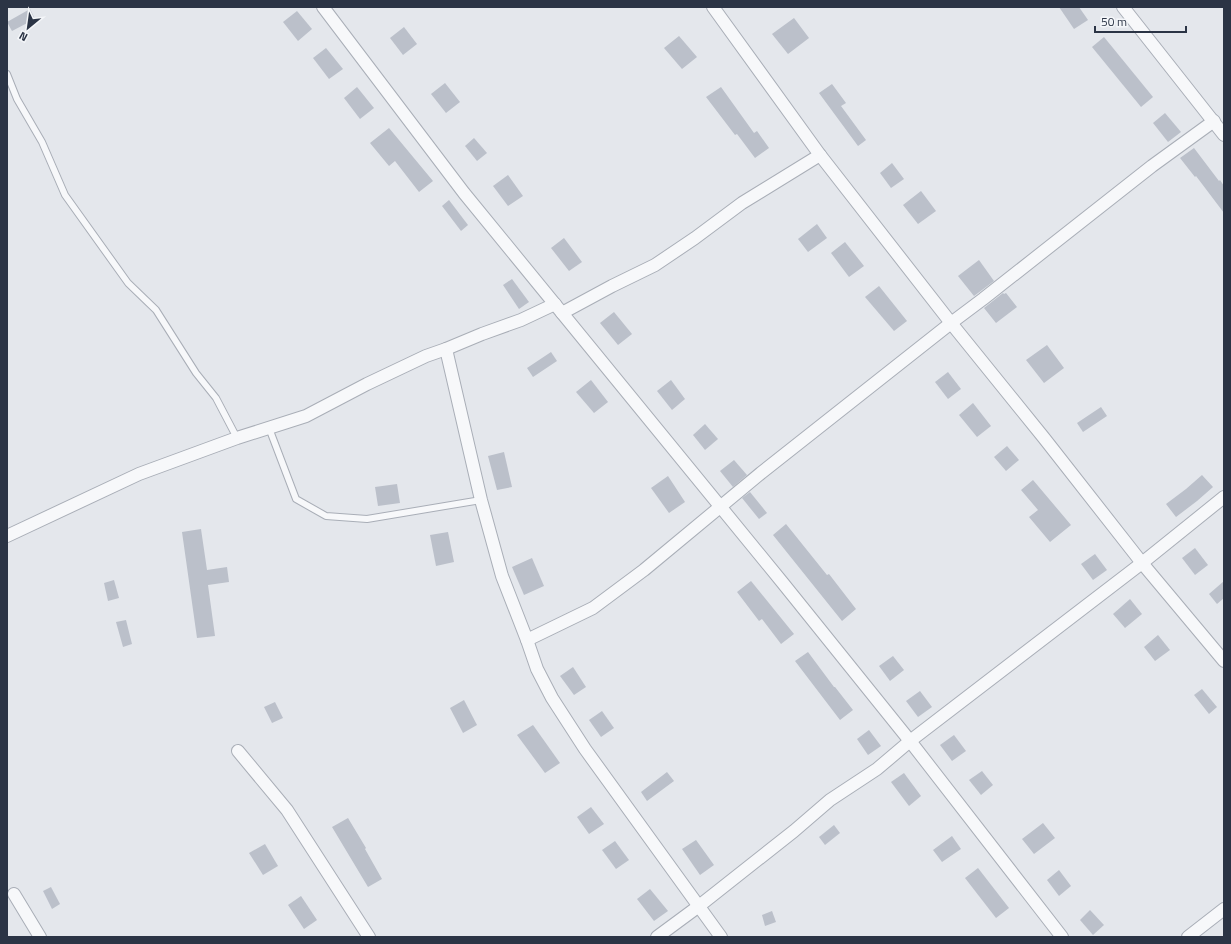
<svg xmlns="http://www.w3.org/2000/svg" width="1231" height="944" font-family="'Titillium Web',sans-serif">
  <rect width="100%" height="100%" fill="#e4e7ec"/>
  <g fill="#bbc0ca">
    <polygon points="1059,7 1079,7 1088,20 1074,29"/>
    <polygon points="30,9 35,19 12,31 7,22"/>
    <polygon points="297,11 312,29 298,41 283,22"/>
    <polygon points="794,18 809,38 788,54 772,34"/>
    <polygon points="404,27 417,44 403,55 390,38"/>
    <polygon points="679,36 697,57 682,69 664,48"/>
    <polygon points="1104,37 1153,97 1141,107 1092,47"/>
    <polygon points="326,48 343,69 329,79 313,58"/>
    <polygon points="445,83 460,102 446,113 431,94"/>
    <polygon points="832,84 846,103 841,106 866,140 858,146 819,93"/>
    <polygon points="357,87 374,108 360,119 344,98"/>
    <polygon points="721,87 754,133 757,131 769,148 755,158 737,134 735,135 706,97"/>
    <polygon points="1165,113 1181,132 1168,142 1153,123"/>
    <polygon points="389,128 433,181 419,192 395,161 389,166 370,143"/>
    <polygon points="474,138 487,153 477,161 465,146"/>
    <polygon points="1194,148 1219,181 1220,180 1224,186 1224,213 1196,176 1195,177 1180,158"/>
    <polygon points="892,163 904,179 891,188 880,173"/>
    <polygon points="508,175 523,196 508,206 493,186"/>
    <polygon points="921,191 936,211 918,224 903,205"/>
    <polygon points="449,200 468,225 461,231 442,206"/>
    <polygon points="817,224 827,238 808,252 798,239"/>
    <polygon points="564,238 582,262 569,271 551,248"/>
    <polygon points="845,242 864,266 849,277 831,253"/>
    <polygon points="979,260 994,281 974,296 958,276"/>
    <polygon points="512,279 529,302 519,309 503,285"/>
    <polygon points="879,286 907,321 894,331 865,297"/>
    <polygon points="1003,293 1004,294 1006,293 1017,307 996,323 984,308"/>
    <polygon points="614,312 632,334 618,345 600,323"/>
    <polygon points="1047,345 1064,368 1044,383 1026,360"/>
    <polygon points="551,352 557,361 533,377 527,368"/>
    <polygon points="948,372 961,389 948,399 935,382"/>
    <polygon points="591,380 608,402 594,413 576,392"/>
    <polygon points="671,380 685,399 672,410 657,391"/>
    <polygon points="973,403 991,426 977,437 959,415"/>
    <polygon points="1101,407 1107,416 1083,432 1077,423"/>
    <polygon points="705,424 718,439 705,450 693,435"/>
    <polygon points="1007,446 1019,460 1006,471 994,457"/>
    <polygon points="504,452 512,487 497,490 488,456"/>
    <polygon points="734,460 747,475 733,487 720,471"/>
    <polygon points="1202,475 1213,487 1197,501 1176,517 1166,504 1186,489"/>
    <polygon points="668,476 685,502 669,513 651,488"/>
    <polygon points="1033,480 1071,525 1050,542 1029,517 1038,510 1021,490"/>
    <polygon points="397,484 400,503 378,506 375,487"/>
    <polygon points="750,492 767,513 759,519 742,498"/>
    <polygon points="786,524 827,575 829,574 856,609 842,621 773,535"/>
    <polygon points="201,529 207,570 227,567 229,582 208,585 215,636 197,638 182,532"/>
    <polygon points="448,532 454,562 436,566 430,535"/>
    <polygon points="1195,548 1208,565 1195,575 1182,558"/>
    <polygon points="1095,554 1107,570 1093,580 1081,564"/>
    <polygon points="532,558 544,586 524,595 512,567"/>
    <polygon points="114,580 119,598 108,601 104,583"/>
    <polygon points="751,581 794,634 781,644 762,619 759,621 737,592"/>
    <polygon points="1224,581 1224,598 1217,604 1209,594"/>
    <polygon points="1130,599 1142,614 1125,628 1113,614"/>
    <polygon points="126,620 132,644 123,647 116,622"/>
    <polygon points="1158,635 1170,650 1155,661 1144,647"/>
    <polygon points="808,652 834,687 835,687 853,710 840,720 795,661"/>
    <polygon points="893,656 904,670 890,681 879,666"/>
    <polygon points="573,667 586,687 574,695 560,676"/>
    <polygon points="1202,689 1217,707 1209,714 1194,695"/>
    <polygon points="920,691 932,707 918,717 906,701"/>
    <polygon points="464,700 477,725 463,733 450,708"/>
    <polygon points="275,702 283,718 272,723 264,707"/>
    <polygon points="602,711 614,728 601,737 589,720"/>
    <polygon points="533,725 560,763 545,773 517,735"/>
    <polygon points="869,730 881,746 868,755 857,739"/>
    <polygon points="954,735 966,751 952,761 940,745"/>
    <polygon points="982,771 993,785 981,795 969,780"/>
    <polygon points="667,772 674,781 647,801 641,792"/>
    <polygon points="904,773 921,796 909,806 891,782"/>
    <polygon points="591,807 604,824 589,834 577,817"/>
    <polygon points="348,818 366,848 365,849 382,879 368,887 332,827"/>
    <polygon points="1043,823 1055,838 1034,854 1022,839"/>
    <polygon points="834,825 840,833 825,845 819,837"/>
    <polygon points="952,836 961,849 942,862 933,850"/>
    <polygon points="696,840 714,865 700,875 682,849"/>
    <polygon points="615,841 629,860 616,869 602,850"/>
    <polygon points="265,844 278,866 263,875 249,853"/>
    <polygon points="978,868 1009,908 996,918 965,878"/>
    <polygon points="1059,870 1071,886 1059,896 1047,880"/>
    <polygon points="51,887 60,904 52,909 43,891"/>
    <polygon points="650,889 668,911 654,921 637,899"/>
    <polygon points="301,896 317,920 304,929 288,905"/>
    <polygon points="1090,910 1104,925 1093,935 1080,920"/>
    <polygon points="772,911 776,922 765,926 762,915"/>
  </g>
  <g fill="none" stroke-linecap="round" stroke-linejoin="round">
    <g stroke="#a9aeb7" stroke-width="8">
      <g id="lane">
        <polyline points="7,74 17,99 42,142 65,195 128,283 156,310 196,373 216,398 237,438"/>
        <polyline points="269,428 296,499 326,516 367,519 481,500"/>
      </g>
    </g>
    <g stroke="#a9aeb7" stroke-width="14">
      <g id="street">
        <polyline points="323,7 464,193 782,582 910,741 1062,937"/>
        <polyline points="713,7 820,155 951,323 1044,438 1142,563 1224,661"/>
        <polyline points="1123,7 1224,135"/>
        <polyline points="562,313 612,286 655,265 695,238 742,203 820,155"/>
        <polyline points="446,349 481,500 502,576 527,640 537,669 552,698 585,749 721,937"/>
        <polyline points="7,536 139,474 237,438 306,416 367,384 426,356 446,349 482,334 521,320 555,304"/>
        <polyline points="527,640 593,608 644,570 761,473 951,323 983,299 1152,166 1214,121"/>
        <polyline points="238,751 287,810 369,937"/>
        <polyline points="14,894 40,937"/>
        <polyline points="657,937 699,906 794,831 830,800 877,769 910,741 1142,563 1224,497"/>
        <polyline points="1188,937 1224,909"/>
      </g>
    </g>
    <use href="#lane" stroke="#f7f8fa" stroke-width="6"/>
    <use href="#street" stroke="#f7f8fa" stroke-width="12"/>
  </g>
  <rect width="1231" height="944" fill="none" stroke="#2b3445" stroke-width="16"/>
  <g transform="translate(28 28) rotate(209)" stroke="#f4f6f9" stroke-width="3" paint-order="stroke">
  <path d="M0-3L7 15L0 10L-7 15Z" fill="#2b3445"/>
  <text y="-6" font-size="11" font-weight="bold" text-anchor="middle" fill="#2b3445">N</text>
  </g>
  <path d="M1095 26v6h91v-6" fill="none" stroke="#2b3445" stroke-width="2"/>
  <text x="1101" y="26" font-size="12" fill="#2b3445" stroke="#f4f6f9" stroke-width="3" paint-order="stroke">50 m</text>
</svg>
